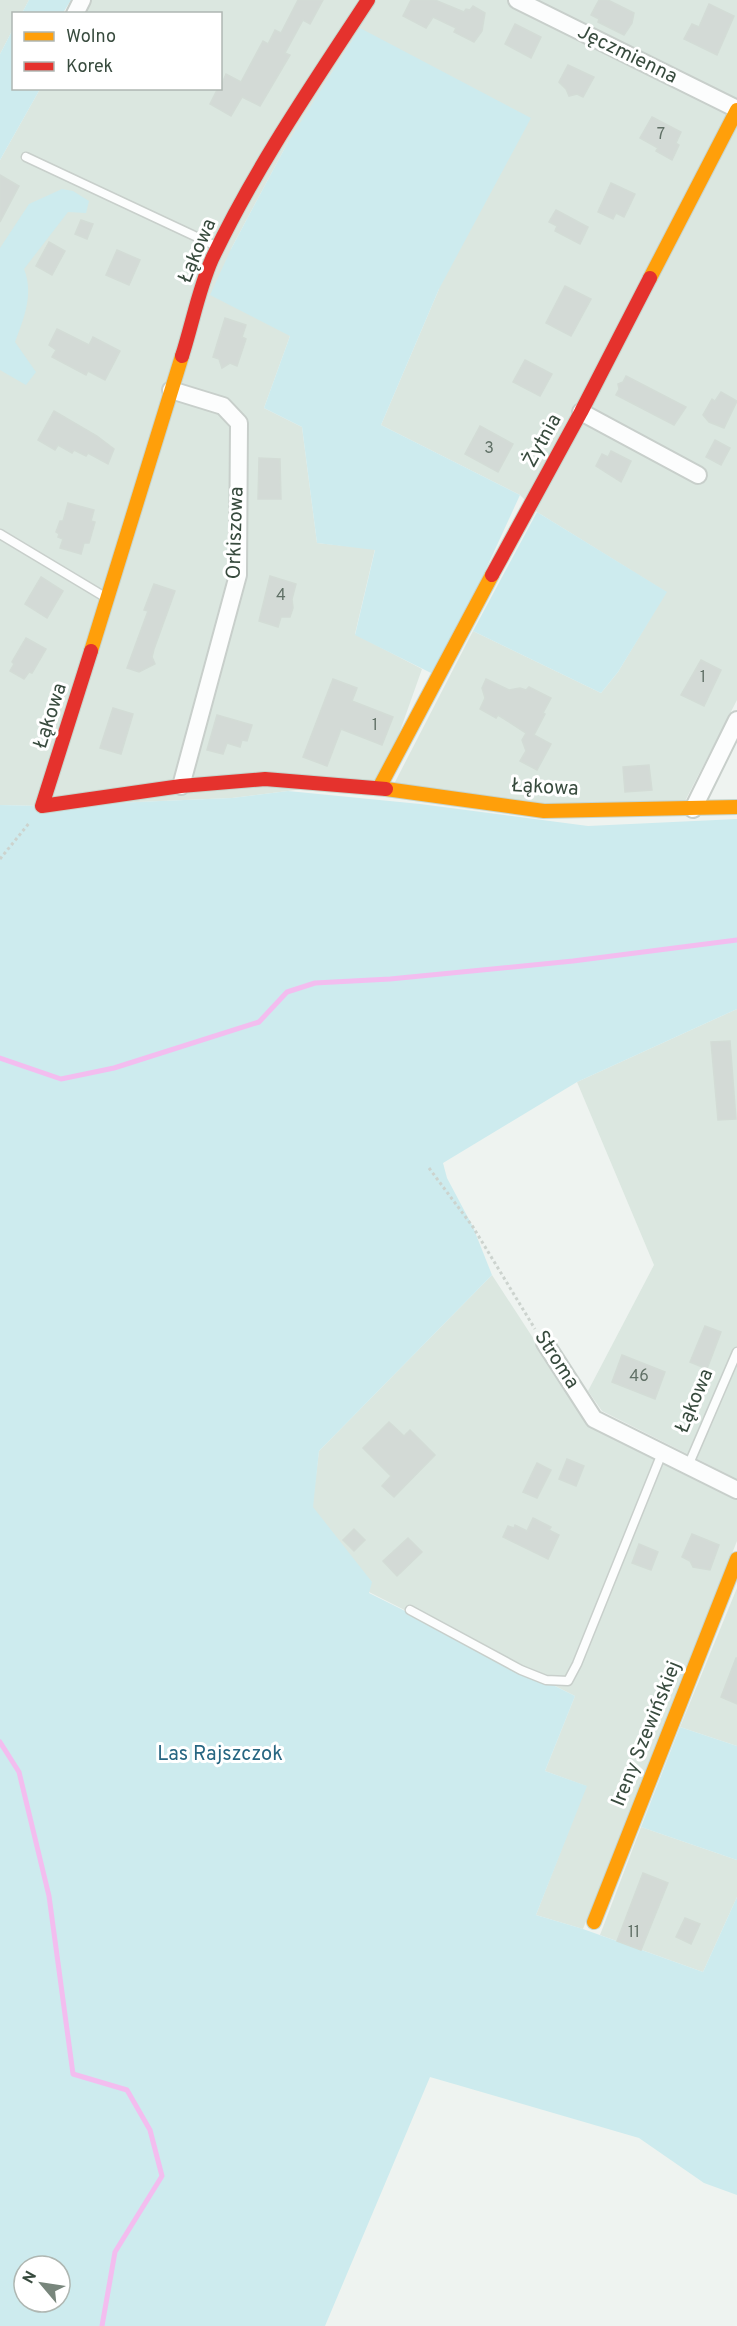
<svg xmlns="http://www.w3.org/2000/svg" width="737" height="2326" font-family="Overpass,sans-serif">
  <rect width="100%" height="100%" fill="#eef3f0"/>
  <g fill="#dbe7e0">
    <polygon points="0,0 29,0 22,13 14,14 13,29 0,54"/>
    <polygon points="89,0 737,0 737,700 684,803 542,803 394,784 473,631 601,693 618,672 666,592 537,512 520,495 381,425 439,289 288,142 231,249 290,336 264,408 302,427 317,543 375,549 355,634 422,669 383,779 232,798 42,806 0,805 0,160 40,89 220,88 220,14 81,13"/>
    <polygon points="737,1009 737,1479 602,1411 588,1391 654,1265 577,1082"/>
    <polygon points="492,1275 589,1424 737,1499 737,1541 583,1929 536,1915 586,1786 545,1771 575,1696 369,1592 312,1508 319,1451"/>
    <polygon points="737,1588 737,1746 680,1727"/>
    <polygon points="641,1827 737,1860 737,1897 703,1972 600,1935"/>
  </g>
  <g fill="#cdebee" fill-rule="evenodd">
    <polygon points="29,0 71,0 63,13 22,13"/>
    <polygon points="360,28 531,118 439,289 381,425 520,495 437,676 355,635 375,550 317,543 302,427 264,408 290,336 210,295 231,249 288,142"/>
    <polygon points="13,29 14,88 40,89 0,160 0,54"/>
    <path d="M62 189 73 191 89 201 86 213 68 212 24 269C34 294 24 318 15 342L36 372 26 385 0 370V248L29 204Z"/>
    <polygon points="537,512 667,592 618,672 601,693 473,631"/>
    <path d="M288 791 420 804 588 826 737 819V1009L577 1082 443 1163 447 1178 473 1227 492 1275 319 1451 313 1507 372 1582 369 1593 575 1696 545 1771 587 1786 536 1915 583 1929 703 1972 737 1897V2195L704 2183 639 2138 430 2077 325 2326H0V805L42 806 232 798ZM24 2266H60V2302H24Z"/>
    <polygon points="680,1727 737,1746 737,1860 641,1827"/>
  </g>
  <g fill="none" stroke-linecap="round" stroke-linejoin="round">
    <g stroke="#f3bdef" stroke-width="5">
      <polyline points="0,1058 61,1079 114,1068 259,1022 287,992 315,983 390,979 573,961 737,940"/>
      <polyline points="0,1742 19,1772 49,1896 73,2074 127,2090 150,2130 162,2176 115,2252 102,2326"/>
    </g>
  </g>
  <g fill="#d3dad6" stroke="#d3dcd6" stroke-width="1.5">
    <polygon points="298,0 323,0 310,24 303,20 285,53 290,55 260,106 242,97 231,116 210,104 218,88 220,88 226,74 241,82 263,41 268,44 275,30 281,33"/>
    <polygon points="411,0 435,0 464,12 466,9 470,10 473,6 485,13 482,31 474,42 454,32 456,28 433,17 426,28 403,16"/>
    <polygon points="599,0 608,0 634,13 632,23 624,35 598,22 599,19 591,15"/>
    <polygon points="709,4 734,16 717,55 684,39 692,24 699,27"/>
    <polygon points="515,24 541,37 531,58 505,44"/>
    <polygon points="568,65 594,77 583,97 577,94 569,96 566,89 559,82"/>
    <polygon points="652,117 681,132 676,143 679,145 672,160 656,151 658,148 640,138"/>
    <polygon points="0,175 19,186 0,222"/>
    <polygon points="611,183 635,194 624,217 616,213 613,219 598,212"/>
    <polygon points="556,210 588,227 580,244 555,231 557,226 549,222"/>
    <polygon points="81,220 93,224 87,239 75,234"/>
    <polygon points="49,242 65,251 52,275 36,266"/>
    <polygon points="117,250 140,260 129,285 106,275"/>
    <polygon points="565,286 591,299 571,336 546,323"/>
    <polygon points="225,318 246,325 242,337 246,339 237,366 230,363 222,368 219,359 213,357"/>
    <polygon points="57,329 89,345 93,337 120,351 105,380 88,371 86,375 52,357 56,350 49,345"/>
    <polygon points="525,360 552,374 540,396 513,382"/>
    <polygon points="626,376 686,407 674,425 616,395 619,389 618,384 623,382"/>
    <polygon points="721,392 737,401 724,428 709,422 703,415 712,399 715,401"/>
    <polygon points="54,411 97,436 114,449 108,464 88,453 86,456 74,450 72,453 58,445 55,450 38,440"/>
    <polygon points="480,426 513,444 498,472 465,454"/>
    <polygon points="715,440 730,448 721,465 706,457"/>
    <polygon points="611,451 631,461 621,482 596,466 602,454 608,457"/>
    <polygon points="259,458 280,459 281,499 258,499"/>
    <polygon points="68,503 94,510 91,521 95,522 89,543 84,543 81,554 60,548 63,539 58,537 59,534 56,532 60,521 63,521"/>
    <polygon points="270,576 296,584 292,599 293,608 290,617 281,617 278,627 259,621"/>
    <polygon points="41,577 63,591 47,618 25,604"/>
    <polygon points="154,584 175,591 154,649 152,657 155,664 139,672 127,668 148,611 144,610"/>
    <polygon points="26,638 46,649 32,673 29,672 24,679 10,671 14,664 12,662"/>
    <polygon points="701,660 721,670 704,706 681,695"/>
    <polygon points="333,679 357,688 352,701 393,717 382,745 341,729 327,766 303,757"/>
    <polygon points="486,679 509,690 520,688 526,690 529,687 551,698 543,713 545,714 534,735 551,744 537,770 520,761 526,751 522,740 526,733 498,715 496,718 480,709 485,698 482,688"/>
    <polygon points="113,708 133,714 121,754 100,748"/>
    <polygon points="217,715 252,725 247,741 242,740 240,747 227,743 223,754 207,750"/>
    <polygon points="649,765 652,790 625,792 623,767"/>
    <polygon points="730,1041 736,1119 718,1120 711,1042"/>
    <polygon points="705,1326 721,1332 707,1369 690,1362"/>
    <polygon points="622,1355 665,1372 655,1399 612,1382"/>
    <polygon points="389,1422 404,1436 410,1430 435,1455 394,1497 382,1486 391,1476 363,1448"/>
    <polygon points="567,1459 584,1466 576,1486 559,1479"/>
    <polygon points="537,1463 551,1470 537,1498 523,1492"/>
    <polygon points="533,1518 551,1527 549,1530 559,1535 548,1559 503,1537 508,1526 514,1528 515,1525 527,1531"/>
    <polygon points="354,1529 365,1540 354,1551 343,1540"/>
    <polygon points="692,1534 719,1545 710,1570 693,1567 690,1561 682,1557"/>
    <polygon points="408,1538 422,1552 397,1576 383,1561"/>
    <polygon points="639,1544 658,1552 651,1570 632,1563"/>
    <polygon points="736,1658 737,1658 737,1704 721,1697"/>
    <polygon points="643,1873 668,1883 641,1950 617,1941"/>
    <polygon points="685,1918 700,1924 691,1944 676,1937"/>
  </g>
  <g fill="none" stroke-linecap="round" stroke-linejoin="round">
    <g stroke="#c8cfcb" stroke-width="11">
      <g id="lane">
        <polyline points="26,157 216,246"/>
        <polyline points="0,534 105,597"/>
        <polyline points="688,1466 737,1352"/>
        <polyline points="410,1610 521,1670 546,1680 568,1681 577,1664 662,1453"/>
      </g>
    </g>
    <g stroke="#c8cfcb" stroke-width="20">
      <g id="street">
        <polyline points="517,0 737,109"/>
        <polyline points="75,14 82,0"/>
        <polyline points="171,390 223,406 239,423 238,575 181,786"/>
        <polyline points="581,412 698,475"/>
        <polyline points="693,809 737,720"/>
        <polyline points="545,1343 594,1419 737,1490"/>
      </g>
    </g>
    <g stroke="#c6d4cc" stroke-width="16">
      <g id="slow">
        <polyline points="650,278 737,110"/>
        <polyline points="91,651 182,356"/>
        <polyline points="379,788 492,575"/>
        <polyline points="386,789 544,811 737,807"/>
        <polyline points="594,1922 737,1559"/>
      </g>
    </g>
    <g stroke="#c6d4cc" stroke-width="16">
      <g id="jam">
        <path d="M182 356C192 325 199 288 212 259 255 168 313 84 368 0"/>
        <polyline points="492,575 581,412 650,278"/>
        <polyline points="91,651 42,806 181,786 265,779 386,789"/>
      </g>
    </g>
    <g stroke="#ccd3ce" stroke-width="3" stroke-dasharray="3 3" stroke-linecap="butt">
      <polyline points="0,859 30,822"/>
      <polyline points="429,1168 473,1227 535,1329"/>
    </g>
    <use href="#lane" stroke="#fcfdfd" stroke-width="8"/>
    <use href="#street" stroke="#fcfdfd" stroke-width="16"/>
    <use href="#slow" stroke="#ff9f0a" stroke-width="14"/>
    <use href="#jam" stroke="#e5322d" stroke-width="14"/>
  </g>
  <g text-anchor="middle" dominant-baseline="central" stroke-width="6" stroke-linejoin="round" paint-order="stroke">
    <g font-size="16" fill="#607066">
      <text x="661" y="135">7</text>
      <text x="489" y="449">3</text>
      <text x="281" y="596">4</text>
      <text x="703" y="678">1</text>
      <text x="375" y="726">1</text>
      <text x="639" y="1377">46</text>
      <text x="634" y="1933">11</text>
    </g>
    <g font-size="20" fill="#384b3e" stroke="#fff">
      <text transform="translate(627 55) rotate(26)">Jęczmienna</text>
      <text transform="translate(198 251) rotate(-67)">Łąkowa</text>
      <text transform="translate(543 441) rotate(-61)">Żytnia</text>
      <text transform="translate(236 533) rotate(-88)">Orkiszowa</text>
      <text transform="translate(51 716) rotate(-72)">Łąkowa</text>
      <text transform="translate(545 788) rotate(3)">Łąkowa</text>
      <text transform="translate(556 1360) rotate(57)">Stroma</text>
      <text transform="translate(695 1401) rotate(-67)">Łąkowa</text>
      <text transform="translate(647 1734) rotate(-68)">Ireny Szewińskiej</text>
    </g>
    <g font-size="20" fill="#276682" stroke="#fff">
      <text x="220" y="1755">Las Rajszczok</text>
    </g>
  </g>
  <rect x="12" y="12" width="210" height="78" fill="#ffffff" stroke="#afb7b2" stroke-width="1.5"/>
  <rect x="24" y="32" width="30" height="9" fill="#ff9f0a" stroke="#afb7b2" stroke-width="1.5"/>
  <text x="66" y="42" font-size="18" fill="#384b3e">Wolno</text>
  <rect x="24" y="62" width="30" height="9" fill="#e5322d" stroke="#afb7b2" stroke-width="1.5"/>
  <text x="66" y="72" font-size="18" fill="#384b3e">Korek</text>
  <g transform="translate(42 2284) rotate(299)"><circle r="28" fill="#ffffff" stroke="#afb7b2" stroke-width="1.5"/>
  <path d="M0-4.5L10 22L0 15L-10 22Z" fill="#78867c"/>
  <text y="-9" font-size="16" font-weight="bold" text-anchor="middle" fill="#384b3e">N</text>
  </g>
</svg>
